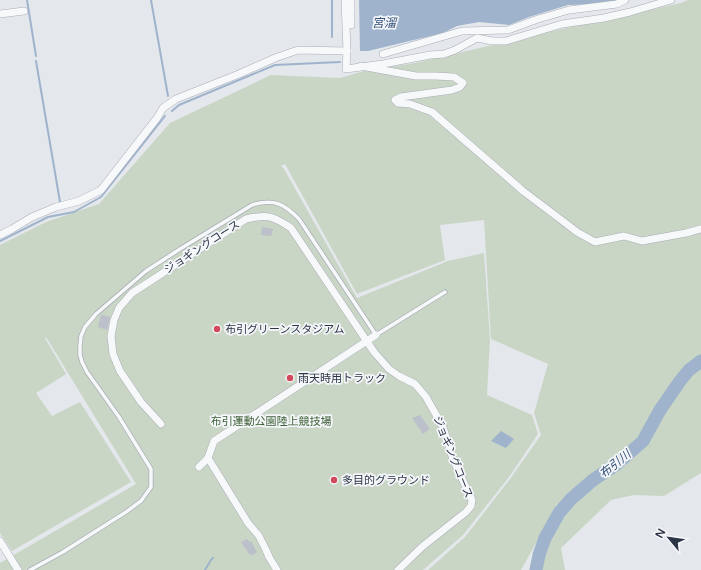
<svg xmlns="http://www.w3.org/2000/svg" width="701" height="570" font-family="'Varela Round','Noto Sans JP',sans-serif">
  <rect width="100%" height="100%" fill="#e4e7ec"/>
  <polygon fill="#c9d6c5" points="688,0 701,0 701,473 664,496 634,495 611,500 561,548 565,570 530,570 540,536 521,570 428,570 465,537 510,479 541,435 534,413 548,364 491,339 484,220 440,225 445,260 357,294 285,164 281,166 284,169 357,298 448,261 484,253 490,339 487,395 532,415 538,434 509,477 463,535 423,570 0,570 0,563 136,484 46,337 45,338 66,374 36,393 52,416 80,402 131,482 12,551 0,533 0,245 46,222 99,204 170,123 271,75 340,78 364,71 415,63 566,28 681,3"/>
  <g fill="#9fb4cc">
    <polygon points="359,0 617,0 614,2 599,4 568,5 529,17 509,25 479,22 457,26 443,33 368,51 360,51"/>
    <polygon points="501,431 514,439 506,448 491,441"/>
  </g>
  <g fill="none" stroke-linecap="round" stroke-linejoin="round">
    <g stroke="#9fb4cc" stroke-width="2">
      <polyline points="27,0 36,56"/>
      <polyline points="151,0 168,96"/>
      <polyline points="332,37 332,0"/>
      <polyline points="36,61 60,202"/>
      <polyline points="172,111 179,105 275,65 340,62"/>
      <polyline points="0,241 48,217 74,212 101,197 165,116"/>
      <polyline points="205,570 211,560 213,558"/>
    </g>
    <polyline stroke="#9fb4cc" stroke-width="13" points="536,570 539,555 545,538 559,513 571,499 593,480 617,464 643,441 660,410 680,381 689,370 701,361"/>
  </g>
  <g fill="#bbc0ca">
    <polygon points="262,227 273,229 271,236 261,235"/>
    <polygon points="101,315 110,317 107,330 98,327"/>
    <polygon points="420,415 430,429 423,434 412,418"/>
    <polygon points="247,539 249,542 251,541 257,552 252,556 251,554 249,554 241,542"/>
  </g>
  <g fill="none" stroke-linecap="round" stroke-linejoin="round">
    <g stroke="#a9aeb7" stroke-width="5">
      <path id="lane" d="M30 570 63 552 126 512 141 501 151 487V469L119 417 87 372 82 362 80 355V346L81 336 85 327 96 314 146 271 180 249 252 205C274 198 284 204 299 219L376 335 445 292"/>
    </g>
    <g stroke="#a9aeb7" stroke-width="8">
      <g id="street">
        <polyline points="345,0 347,51 346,69 383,64 430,55 444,54 455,50 477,38 492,41 506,41 562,24 604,18 630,12 671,0"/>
        <polyline points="351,0 351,25"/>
        <polyline points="0,14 24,11"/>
        <polyline points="383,54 462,31 508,30 538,19 569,10 617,4 625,0"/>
        <polyline points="361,66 416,76 435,76 454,77 463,83 460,87 452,90 401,97 395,100 398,103 410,104 432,112 523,191 564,222 577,232 595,242 624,236 642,241 686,233 701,229"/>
        <polyline points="0,235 12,229 32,217 56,207 79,201 101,190 157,118 163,108 176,99 239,74 275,58 298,50 347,51"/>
        <path d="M161 424 141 402 120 371 113 354 111 336 114 320 119 308 132 293 246 219C268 214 273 216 291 228L374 352 389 369 399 376 415 384 426 397 443 427 453 459 472 500 471 506 466 512 423 546 398 570"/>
        <polyline points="208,458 248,523 259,536 266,550 269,557 277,570"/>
        <polyline points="199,467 208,458 214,441 376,335"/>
        <polyline points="0,541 18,570"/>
      </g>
    </g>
    <use href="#lane" stroke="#f7f8fa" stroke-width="3.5"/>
    <use href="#street" stroke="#f7f8fa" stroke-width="7"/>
  </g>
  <g fill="#d1495b" stroke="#f4f6f9" stroke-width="1.5">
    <circle cx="217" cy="329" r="4"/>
    <circle cx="290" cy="378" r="4"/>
    <circle cx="334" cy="480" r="4"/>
  </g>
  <g text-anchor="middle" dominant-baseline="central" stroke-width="3.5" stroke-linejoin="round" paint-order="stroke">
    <g font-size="11" fill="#2b3445" stroke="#f4f6f9">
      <text transform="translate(202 247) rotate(-33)">ジョギングコース</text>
      <text transform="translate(453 457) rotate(68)">ジョギングコース</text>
    </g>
    <g font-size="11" fill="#2b3445" stroke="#f4f6f9" text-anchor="start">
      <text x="225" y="329">布引グリーンスタジアム</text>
      <text x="298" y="378">雨天時用トラック</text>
      <text x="342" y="480">多目的グラウンド</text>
    </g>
    <g font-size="11" fill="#3f6138" stroke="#f4f6f9">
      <text x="271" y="421">布引運動公園陸上競技場</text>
    </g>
    <g font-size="12" font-style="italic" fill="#34527a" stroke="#f4f6f9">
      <text x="384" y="23">宮溜</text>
      <text transform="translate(615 464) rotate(-39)">布引川</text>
    </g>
  </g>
  <g transform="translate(669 538) rotate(299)" stroke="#f4f6f9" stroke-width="3" paint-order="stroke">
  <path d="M0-3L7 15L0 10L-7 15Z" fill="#2b3445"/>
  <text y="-6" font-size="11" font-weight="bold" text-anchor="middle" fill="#2b3445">N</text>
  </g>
</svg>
